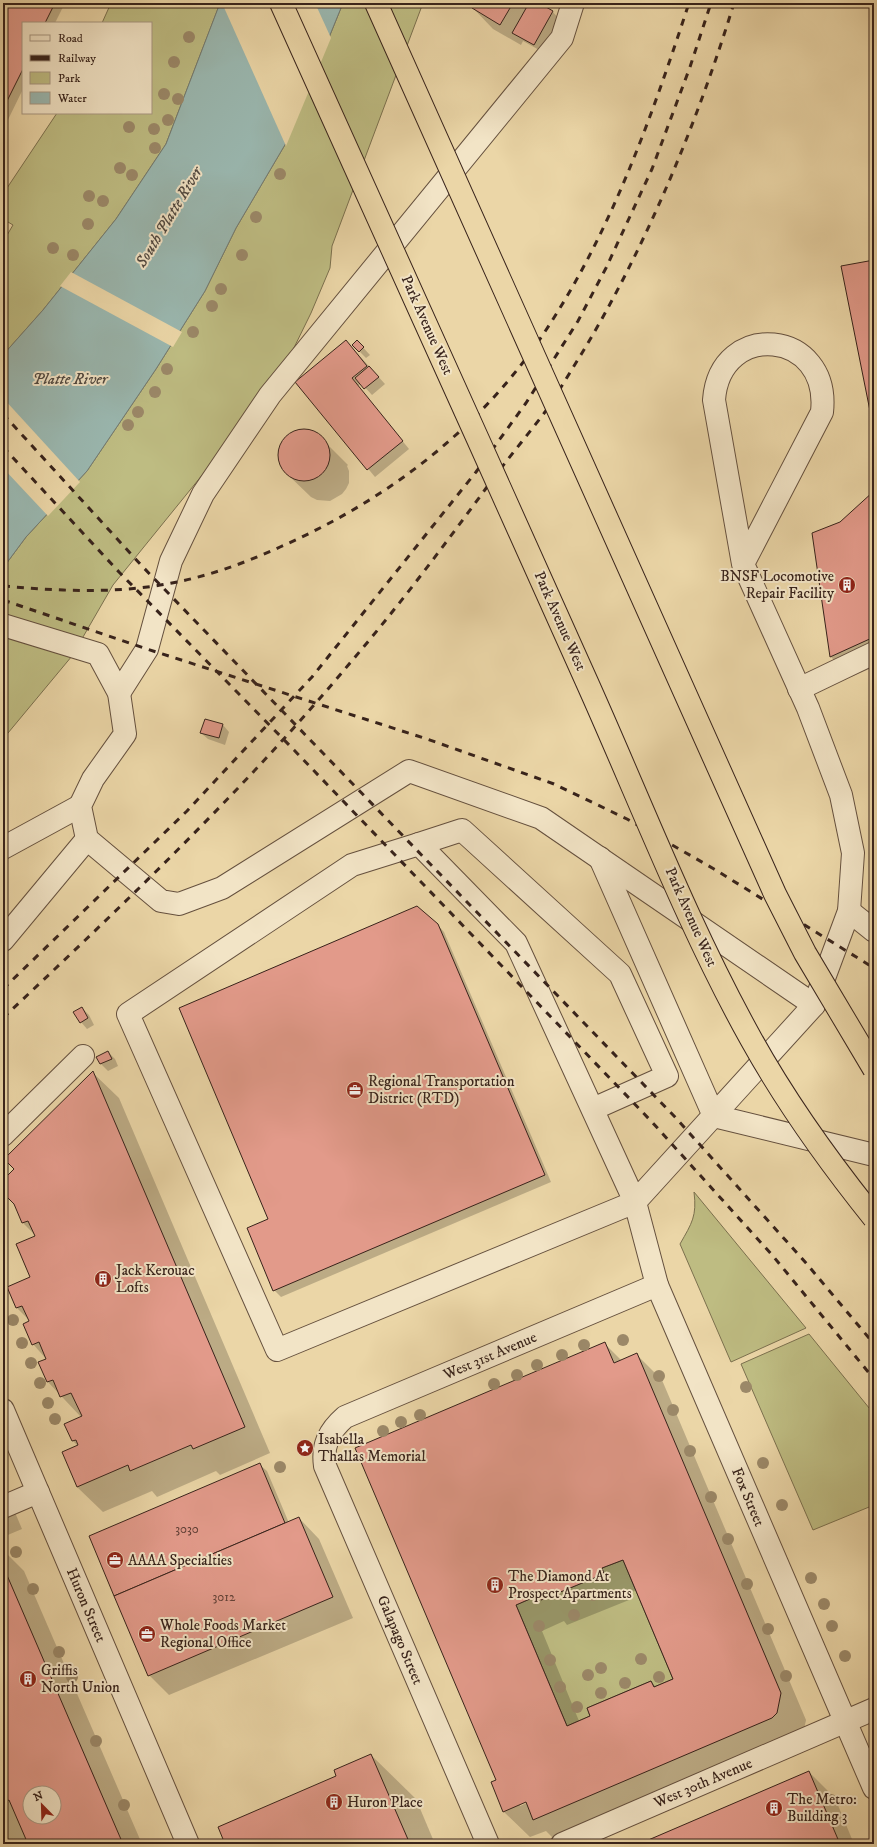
<svg xmlns="http://www.w3.org/2000/svg" width="877" height="1847" font-family="'IM FELL DW Pica',serif">
  <rect width="100%" height="100%" fill="#ebd6a7"/>
  <filter id="stains"><feTurbulence type="fractalNoise" baseFrequency=".005" numOctaves="4"/><feColorMatrix values="0 0 0 0 .2 0 0 0 0 .09 0 0 0 0 .02 0 0 0 .5 -.17"/></filter>
  <radialGradient id="worn" r=".72"><stop offset=".6" stop-color="#630" stop-opacity="0"/><stop offset="1" stop-color="#630" stop-opacity=".3"/></radialGradient>
  <g fill="#bebc82" stroke="#7b704e">
    <polygon points="111,3 218,3 219,6 166,144 116,219 43,310 3,355 3,242 13,225 3,219 3,194 57,113 151,113 151,23 102,23"/>
    <polygon points="343,3 423,3 332,246 330,268 311,313 285,366 259,405 113,585 72,656 3,739 3,568 26,537 87,471 156,369 205,291 236,228 286,143"/>
    <path d="M694 1192 806 1328 731 1362 680 1244C692 1223 697 1216 694 1192Z"/>
    <polygon points="809,1334 874,1414 874,1505 813,1530 741,1364"/>
    <polygon points="623,1560 673,1679 654,1687 651,1681 587,1708 590,1716 567,1726 516,1605 539,1595 541,1600 604,1574 602,1568"/>
  </g>
  <polygon fill="#9ab7af" stroke="#737c74" points="220,3 343,3 286,143 236,228 205,291 156,369 87,471 26,537 3,568 3,355 43,310 116,219 166,144"/>
  <g fill="#ebd6a7">
    <polygon points="222,3 315,3 331,38 286,146"/>
    <polygon points="71,272 182,332 173,347 60,286"/>
    <polygon points="3,398 80,482 48,516 3,468"/>
  </g>
  <g fill="#0003" fill-rule="evenodd">
    <polygon points="3,3 65,3 55,23 23,23 23,89 3,130"/>
    <polygon points="476,3 545,3 543,6 553,12 559,19 541,51 523,41 521,45 493,29 473,8"/>
    <polygon points="346,341 385,384 372,395 361,383 358,386 409,449 375,477 296,382"/>
    <polygon points="357,341 370,355 366,358 353,345"/>
    <polygon points="306,430 316,433 348,465 347,466 349,471 349,483 346,489 342,494 330,501 317,500 311,497 285,472 279,459 279,453 283,441 295,432"/>
    <polygon points="874,492 874,667 851,677 831,657 813,533 841,523"/>
    <polygon points="223,725 229,732 225,745 208,739 201,733"/>
    <polygon points="437,924 444,932 551,1182 281,1297 274,1290 269,1219"/>
    <polygon points="82,1008 89,1015 94,1025 87,1029 81,1022"/>
    <polygon points="108,1052 115,1059 118,1066 108,1071 101,1064 98,1057"/>
    <polygon points="93,1073 119,1098 270,1453 220,1475 216,1471 157,1497 152,1491 103,1512 77,1487 78,1446 73,1441 65,1424 81,1417 48,1382 47,1360 33,1344 29,1320 17,1308 32,1277 36,1236 23,1223 15,1203 3,1191 3,1181 15,1168"/>
    <path d="M604 1343 622 1361 637 1355 662 1380 806 1720 802 1739 559 1844 546 1831 530 1837 504 1812 492 1782 497 1781 357 1449ZM637 1590 674 1680 656 1687 651 1682 591 1716 579 1721 542 1631 564 1621 567 1625 629 1600 627 1594ZM531 1799V1801L520 1806V1804Z"/>
    <polygon points="260,1465 267,1471 289,1523 299,1518 319,1539 353,1618 169,1695 149,1675"/>
    <polygon points="3,1484 22,1529 3,1537"/>
    <path d="M3 1550 24 1571 142 1844H29L28 1841 21 1844H3ZM30 1793H54V1817H30Z"/>
    <polygon points="371,1755 416,1799 435,1844 226,1844"/>
    <polygon points="809,1772 835,1798 854,1844 641,1844"/>
  </g>
  <g fill="#e29a8a" stroke="#38231b" fill-rule="evenodd">
    <polygon points="3,3 55,3 45,23 23,23 23,69 3,109"/>
    <polygon points="475,3 513,3 500,25 472,8"/>
    <polygon points="529,3 539,3 553,11 534,45 512,33"/>
    <polygon points="874,260 874,431 841,266"/>
    <polygon points="346,340 367,366 352,378 403,441 367,470 295,382"/>
    <polygon points="357,340 364,347 359,352 352,345"/>
    <polygon points="369,366 379,377 364,389 355,378"/>
    <circle cx="304" cy="455" r="26"/>
    <polygon points="874,491 874,637 830,657 812,533 840,522"/>
    <polygon points="205,719 223,724 219,738 200,733"/>
    <polygon points="417,906 438,924 545,1175 273,1291 247,1228 268,1219 179,1008"/>
    <polygon points="82,1007 88,1018 80,1023 73,1012"/>
    <polygon points="108,1051 112,1059 100,1064 96,1057"/>
    <polygon points="93,1071 245,1427 193,1449 191,1445 130,1471 128,1465 77,1487 62,1452 78,1445 76,1440 72,1441 64,1424 82,1416 71,1393 60,1397 53,1380 47,1382 38,1362 46,1359 39,1342 32,1345 23,1324 29,1321 22,1306 16,1308 7,1287 30,1277 16,1244 35,1236 28,1221 22,1223 14,1204 3,1193 3,1180 14,1169 4,1159"/>
    <path d="M605 1342 614 1363 637 1353 781 1693 777 1713 772 1718 533 1820 526 1802 503 1812 491 1782 496 1780 355 1448ZM623 1560 673 1679 654 1687 651 1681 587 1708 590 1716 567 1726 516 1605 539 1595 541 1600 604 1574 602 1568Z"/>
    <polygon points="260,1463 285,1523 114,1596 89,1536"/>
    <polygon points="299,1517 333,1597 148,1676 114,1596"/>
    <path d="M3 1566 123 1844H28L9 1800 3 1803ZM30 1793H54V1817H30Z"/>
    <polygon points="371,1754 410,1844 225,1844 218,1827 336,1776 334,1770"/>
    <polygon points="809,1771 840,1844 639,1844"/>
  </g>
  <g fill="none" stroke-linecap="round" stroke-linejoin="round">
    <g stroke="#65503e" stroke-width="24">
      <g id="minor">
        <path d="M743 564 714 400C720 319 831 329 822 412L743 564 808 708 841 795 853 853 849 911 814 1005 635 1202 277 1350 128 1014 352 865 419 844 516 943 635 1202 657 1285 874 1788"/>
        <polyline points="3,625 98,654 119,693 125,734 93,779 80,806 87,839 161,901 179,904 222,888 409,771 541,818 814,1005"/>
        <polyline points="799,689 874,653"/>
        <polyline points="119,693 147,649 171,561 203,494 270,395 562,38 573,3"/>
        <polyline points="419,844 462,830 620,974 667,1076 593,1109"/>
        <polyline points="3,848 80,806"/>
        <polyline points="600,858 714,1116 874,1155"/>
        <polyline points="849,911 874,931"/>
        <polyline points="3,940 87,839"/>
        <polyline points="3,1135 83,1056"/>
        <polyline points="3,1410 188,1844"/>
        <polyline points="3,1507 38,1492"/>
        <path d="M488 1844 325 1466C322 1445 329 1431 345 1417L657 1285"/>
        <polyline points="562,1844 874,1709"/>
      </g>
    </g>
    <use href="#minor" stroke="#f2e4c6" stroke-width="22"/>
    <g stroke="#38231b" stroke-width="3" stroke-dasharray="7 7" stroke-linecap="butt">
      <polyline points="3,414 141,565 675,1117 806,1263 874,1344"/>
      <polyline points="3,447 119,572 294,750 652,1122 773,1256 874,1379"/>
      <path d="M3 586C59 591 117 594 172 583 209 576 245 563 280 547 387 500 481 429 546 330 612 230 652 116 689 3"/>
      <polyline points="3,600 147,649 427,739 554,784 627,819 714,869 874,968"/>
      <polyline points="3,989 187,811 312,677 476,472 526,403 578,321 606,268 652,169 690,67 711,3"/>
      <path d="M3 1018C123 905 244 790 350 663 398 607 443 547 487 487 505 462 526 437 545 412 558 393 570 372 582 353 646 247 698 121 734 3"/>
    </g>
    <g stroke="#38231b" stroke-width="24" stroke-linecap="butt">
      <g id="major-bridge">
        <path d="M281 3C383 229 485 454 586 680 640 800 687 924 751 1039 786 1102 829 1162 874 1218"/>
        <polyline points="376,3 775,894 805,953 874,1069"/>
      </g>
    </g>
    <use href="#major-bridge" stroke="#ebd6a7" stroke-width="22"/>
  </g>
  <g fill="#9b8868">
    <circle cx="189" cy="37" r="6"/>
    <circle cx="174" cy="62" r="6"/>
    <circle cx="164" cy="94" r="6"/>
    <circle cx="178" cy="99" r="6"/>
    <circle cx="168" cy="120" r="6"/>
    <circle cx="129" cy="127" r="6"/>
    <circle cx="154" cy="129" r="6"/>
    <circle cx="155" cy="148" r="6"/>
    <circle cx="120" cy="168" r="6"/>
    <circle cx="280" cy="174" r="6"/>
    <circle cx="132" cy="175" r="6"/>
    <circle cx="89" cy="196" r="6"/>
    <circle cx="103" cy="201" r="6"/>
    <circle cx="256" cy="217" r="6"/>
    <circle cx="88" cy="224" r="6"/>
    <circle cx="53" cy="248" r="6"/>
    <circle cx="73" cy="255" r="6"/>
    <circle cx="242" cy="255" r="6"/>
    <circle cx="221" cy="289" r="6"/>
    <circle cx="212" cy="306" r="6"/>
    <circle cx="193" cy="332" r="6"/>
    <circle cx="167" cy="369" r="6"/>
    <circle cx="155" cy="392" r="6"/>
    <circle cx="138" cy="412" r="6"/>
    <circle cx="128" cy="425" r="6"/>
    <circle cx="13" cy="1320" r="6"/>
    <circle cx="623" cy="1340" r="6"/>
    <circle cx="22" cy="1343" r="6"/>
    <circle cx="584" cy="1345" r="6"/>
    <circle cx="562" cy="1355" r="6"/>
    <circle cx="31" cy="1363" r="6"/>
    <circle cx="537" cy="1365" r="6"/>
    <circle cx="517" cy="1375" r="6"/>
    <circle cx="659" cy="1376" r="6"/>
    <circle cx="40" cy="1383" r="6"/>
    <circle cx="494" cy="1384" r="6"/>
    <circle cx="746" cy="1387" r="6"/>
    <circle cx="48" cy="1403" r="6"/>
    <circle cx="673" cy="1410" r="6"/>
    <circle cx="420" cy="1415" r="6"/>
    <circle cx="55" cy="1419" r="6"/>
    <circle cx="401" cy="1422" r="6"/>
    <circle cx="383" cy="1431" r="6"/>
    <circle cx="690" cy="1451" r="6"/>
    <circle cx="763" cy="1463" r="6"/>
    <circle cx="280" cy="1467" r="6"/>
    <circle cx="711" cy="1497" r="6"/>
    <circle cx="782" cy="1505" r="6"/>
    <circle cx="728" cy="1539" r="6"/>
    <circle cx="16" cy="1552" r="6"/>
    <circle cx="811" cy="1578" r="6"/>
    <circle cx="747" cy="1584" r="6"/>
    <circle cx="33" cy="1589" r="6"/>
    <circle cx="593" cy="1595" r="6"/>
    <circle cx="824" cy="1604" r="6"/>
    <circle cx="574" cy="1615" r="6"/>
    <circle cx="539" cy="1626" r="6"/>
    <circle cx="832" cy="1626" r="6"/>
    <circle cx="768" cy="1629" r="6"/>
    <circle cx="59" cy="1652" r="6"/>
    <circle cx="845" cy="1656" r="6"/>
    <circle cx="641" cy="1659" r="6"/>
    <circle cx="550" cy="1660" r="6"/>
    <circle cx="601" cy="1668" r="6"/>
    <circle cx="588" cy="1675" r="6"/>
    <circle cx="786" cy="1676" r="6"/>
    <circle cx="72" cy="1677" r="6"/>
    <circle cx="659" cy="1677" r="6"/>
    <circle cx="625" cy="1683" r="6"/>
    <circle cx="560" cy="1687" r="6"/>
    <circle cx="601" cy="1693" r="6"/>
    <circle cx="577" cy="1707" r="6"/>
    <circle cx="96" cy="1741" r="6"/>
    <circle cx="831" cy="1800" r="6"/>
    <circle cx="124" cy="1805" r="6"/>
  </g>
  <defs>
    <g id="building-disc" transform="scale(0.9)"><circle r="9.5" fill="#8f2418" stroke="#f2e4c6"/><path d="M-4-6H4V6H1V3H-1V6H-4ZM-2.5-4.3h1.7v1.8h-1.7ZM.8-4.3h1.7v1.8H.8ZM-2.5-1h1.7V.8h-1.7ZM.8-1h1.7V.8H.8Z" fill="#fff"/></g>
    <g id="office-disc" transform="scale(0.9)"><circle r="9.5" fill="#8f2418" stroke="#f2e4c6"/><path d="M-6-3h4V-5.5h4V-3h4V5H-6ZM-1-4.5V-3h2v-1.5ZM-6 0V1H6V0Z" fill="#fff"/></g>
    <g id="sight-disc" transform="scale(0.9)"><circle r="9.5" fill="#8f2418" stroke="#f2e4c6"/><path d="M0-6L1.8-2.2L6-1.7L2.9 1.2L3.7 5.4L0 3.3L-3.7 5.4L-2.9 1.2L-6-1.7L-1.8-2.2Z" fill="#fff"/></g>
  </defs>
  <g fill-rule="evenodd">
    <use href="#building-disc" x="847" y="585"/>
    <use href="#office-disc" x="355" y="1090"/>
    <use href="#building-disc" x="103" y="1279"/>
    <use href="#sight-disc" x="305" y="1448"/>
    <use href="#office-disc" x="115" y="1560"/>
    <use href="#building-disc" x="495" y="1585"/>
    <use href="#office-disc" x="147" y="1634"/>
    <use href="#building-disc" x="28" y="1679"/>
    <use href="#building-disc" x="334" y="1802"/>
    <use href="#building-disc" x="774" y="1808"/>
  </g>
  <g text-anchor="middle" dominant-baseline="central" stroke-width="4" stroke-linejoin="round" paint-order="stroke">
    <g font-size="13" fill="#624137">
      <text x="187" y="1529">3030</text>
      <text x="224" y="1597">3012</text>
    </g>
    <g font-size="15" fill="#38231b" stroke="#f2e4c6">
      <text transform="translate(427 325) rotate(66)">Park Avenue West</text>
      <text transform="translate(560 621) rotate(66)">Park Avenue West</text>
      <text transform="translate(691 917) rotate(66)">Park Avenue West</text>
      <text transform="translate(490 1356) rotate(-23)">West 31st Avenue</text>
      <text transform="translate(748 1497) rotate(67)">Fox Street</text>
      <text transform="translate(86 1605) rotate(67)">Huron Street</text>
      <text transform="translate(400 1640) rotate(67)">Galapago Street</text>
      <text transform="translate(703 1783) rotate(-23)">West 30th Avenue</text>
    </g>
    <g font-size="15" fill="#38231b" stroke="#f2e4c6" text-anchor="start">
      <text x="834" y="576" text-anchor="end">BNSF Locomotive<tspan x="834" dy="17">Repair Facility</tspan></text>
      <text x="368" y="1081">Regional Transportation<tspan x="368" dy="17">District (RTD)</tspan></text>
      <text x="116" y="1270">Jack Kerouac<tspan x="116" dy="17">Lofts</tspan></text>
      <text x="318" y="1439">Isabella<tspan x="318" dy="17">Thallas Memorial</tspan></text>
      <text x="128" y="1560">AAAA Specialties</text>
      <text x="508" y="1576">The Diamond At<tspan x="508" dy="17">Prospect Apartments</tspan></text>
      <text x="160" y="1625">Whole Foods Market<tspan x="160" dy="17">Regional Office</tspan></text>
      <text x="41" y="1670">Griffis<tspan x="41" dy="17">North Union</tspan></text>
      <text x="787" y="1799">The Metro:<tspan x="787" dy="17">Building 3</tspan></text>
      <text x="347" y="1802">Huron Place</text>
    </g>
    <g font-size="16" font-style="italic" fill="#504840" stroke="#f2e4c6">
      <text transform="translate(169 217) rotate(-59)">South Platte River</text>
      <text x="70" y="379">Platte River</text>
    </g>
  </g>
  <rect width="877" height="1847" fill="none" stroke="#ebd6a7" stroke-width="16"/>
  <rect x="4" y="4" width="869" height="1839" fill="none" stroke="#38231b" stroke-width="2"/>
  <rect x="8" y="8" width="861" height="1831" fill="none" stroke="#38231b"/>
  <rect x="22" y="22" width="130" height="92" fill="#f2e4c6" stroke="#a89782"/>
  <rect x="30" y="35" width="20" height="6" fill="#f2e4c6" stroke="#a89782"/>
  <text x="58" y="42" font-size="12" fill="#38231b">Road</text>
  <rect x="30" y="55" width="20" height="6" fill="#38231b" stroke="#a89782"/>
  <text x="58" y="62" font-size="12" fill="#38231b">Railway</text>
  <rect x="30" y="72" width="20" height="12" fill="#bebc82" stroke="#a89782"/>
  <text x="58" y="82" font-size="12" fill="#38231b">Park</text>
  <rect x="30" y="92" width="20" height="12" fill="#9ab7af" stroke="#a89782"/>
  <text x="58" y="102" font-size="12" fill="#38231b">Water</text>
  <g transform="translate(42 1805) rotate(337)"><circle r="19" fill="#f2e4c6" stroke="#a89782"/>
  <path d="M0-3L7 15L0 10L-7 15Z" fill="#8f2418"/>
  <text y="-6" font-size="11" font-weight="bold" text-anchor="middle" fill="#38231b">N</text>
  </g>
  <rect width="100%" height="100%" filter="url(#stains)"/>
  <rect width="100%" height="100%" fill="url(#worn)"/>
</svg>
